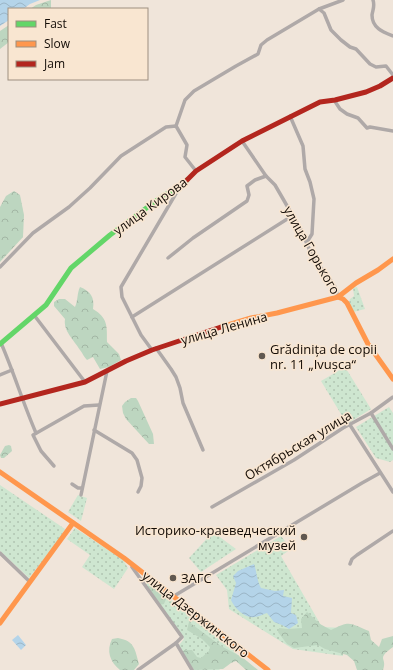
<svg xmlns="http://www.w3.org/2000/svg" width="393" height="670" font-family="'Open Sans',sans-serif">
  <defs>
    <pattern id="green-dots" width="8" height="8" patternUnits="userSpaceOnUse"><rect width="8" height="8" fill="#cee6d0"/><path d="M2 2h.1M6 6h.1" fill="none" stroke="#b0c4b1" stroke-width="1.8" stroke-linecap="round"/></pattern>
    <pattern id="forest-crowns" width="20" height="18" patternUnits="userSpaceOnUse"><rect width="20" height="18" fill="#bdd6c0"/><path d="M2 6a3 3 0 1 1 6 0M12 15a3 3 0 1 1 6 0" fill="none" stroke="#a2b6a4"/></pattern>
    <pattern id="water-waves" width="16" height="10" patternUnits="userSpaceOnUse"><rect width="16" height="10" fill="#b4d4e9"/><path d="M0 5q4-4 8 0t8 0" fill="none" stroke="#9ab5c6"/></pattern>
  </defs>
  <rect width="100%" height="100%" fill="#f0e5da"/>
  <g fill="url(#green-dots)">
    <polygon points="357,287 365,309 353,312 349,302 350,299 354,296 353,288"/>
    <polygon points="345,367 371,409 347,424 321,381"/>
    <polygon points="389,407 393,413 393,460 390,462 376,458 356,427"/>
    <polygon points="0,485 65,529 58,541 29,578 0,551"/>
    <polygon points="78,495 87,498 81,521 68,512"/>
    <polygon points="75,528 123,560 128,568 114,589 82,567 90,555 67,539"/>
    <polygon points="213,532 236,549 201,572 189,558"/>
    <polygon points="281,536 291,549 281,556 322,627 344,628 343,656 293,649 229,609 227,590 216,575"/>
    <polygon points="145,579 237,653 219,670 193,670 179,645 184,639 143,584 142,580"/>
  </g>
  <g fill="url(#forest-crowns)">
    <polygon points="51,0 51,9 30,9 36,5"/>
    <polygon points="9,25 9,42 0,49 0,31"/>
    <polygon points="14,191 20,195 24,215 23,237 0,262 0,207 6,196"/>
    <path d="M80 287C90 291 95 297 93 309 108 318 107 326 107 342L119 354 121 360 109 367 100 369 93 357 87 360C84 357 83 354 80 350 74 340 63 331 65 319L54 306V302L59 299H65L75 307C78 300 77 293 80 287Z"/>
    <polygon points="131,398 136,398 138,401 153,434 154,444 149,444 126,419 123,413 122,406 125,402"/>
    <polygon points="9,445 11,446 12,451 4,458 1,458 0,455 5,446"/>
    <polygon points="147,586 152,586 166,599 164,604 159,605"/>
    <path d="M307 612 320 624 331 630C351 620 349 623 369 631L371 640 379 647 382 639 393 636V647C375 660 388 657 383 670H357L354 661 347 655 325 649 318 645 294 648 287 644 278 632 279 628 288 629 302 628 301 619Z"/>
    <polygon points="189,622 221,646 242,657 258,670 246,670 236,661 231,663 223,669 193,670 183,652 184,650 192,650 197,657 201,658 209,651 210,647 202,639 187,630"/>
    <path d="M118 638C135 641 135 650 139 664L134 670H120C110 662 106 651 112 639Z"/>
  </g>
  <g fill="url(#water-waves)">
    <polygon points="0,0 40,0 30,4 23,9 9,9 9,20 0,26"/>
    <path d="M254 564C257 573 257 581 261 588L275 591 284 590 283 596 292 598 291 613 296 615 298 623 289 629 282 625 274 622 267 613C263 614 259 617 254 617 246 619 234 608 231 600L236 583 233 576 238 571Z"/>
    <polygon points="18,635 26,645 21,650 12,640"/>
  </g>
  <g fill="none" stroke-linecap="round" stroke-linejoin="round">
    <g stroke="#afa9a8" stroke-width="3.5">
      <path d="M373 0C375 6 373 9 372 15 372 28 383 32 393 36"/>
      <polyline points="319,9 324,13 331,30 341,40 350,47 356,49 370,64 376,67 386,66 393,75"/>
      <polyline points="334,100 340,109 347,114 358,118 367,128 370,127 393,131"/>
      <polyline points="290,116 303,146 305,169 310,182 314,199 312,234 307,242"/>
      <polyline points="176,126 185,100 194,91 236,66 258,54 261,45 267,40 319,9 343,0"/>
      <polyline points="242,141 266,176 275,185 301,230 313,258 327,275 335,287 338,297"/>
      <polyline points="168,258 193,238 247,201 249,195 247,186 255,180 266,176"/>
      <polyline points="0,267 33,233 69,207 90,188 121,156 166,127 176,126 187,145 185,157 196,171"/>
      <polyline points="34,315 85,382"/>
      <polyline points="132,317 292,216"/>
      <path d="M1 343C14 373 23 403 36 433"/>
      <polyline points="156,348 171,369 176,377 180,388 183,403 203,450"/>
      <polyline points="152,350 141,335 122,297 121,287 178,190"/>
      <polyline points="0,375 12,370"/>
      <polyline points="371,413 393,449"/>
      <polyline points="350,425 393,492"/>
      <polyline points="94,430 132,453 137,460 142,478 141,486 138,492"/>
      <polyline points="54,466 41,451 33,435 84,406 99,405"/>
      <polyline points="72,484 78,488 82,488"/>
      <polyline points="81,495 107,371"/>
      <polyline points="212,507 294,460 343,428 371,413 393,397"/>
      <polyline points="0,553 30,582"/>
      <polyline points="350,564 352,559 357,555 393,531"/>
      <polyline points="132,567 182,637 176,643 138,670"/>
      <polyline points="174,596 362,483 380,473"/>
      <polyline points="176,643 192,670"/>
    </g>
    <polyline stroke="#63d668" stroke-width="5" points="0,344 46,305 71,268 110,235 164,195 179,189 187,180"/>
    <g stroke="#ff974d" stroke-width="5">
      <polyline points="338,297 343,299 347,303 368,344 393,379"/>
      <polyline points="221,327 251,318 277,313 338,297 356,283 378,270 393,259"/>
      <polyline points="0,472 124,558 268,670"/>
      <polyline points="0,623 73,523"/>
    </g>
    <g stroke="#b3261e" stroke-width="5">
      <polyline points="187,180 196,171 242,141 320,102 335,100 366,92 380,86 393,78"/>
      <polyline points="0,404 85,382 126,361 152,350 221,327"/>
    </g>
  </g>
  <g fill="#605850" stroke="#f9e6d1" stroke-width="1.5">
    <circle cx="262" cy="356" r="4"/>
    <circle cx="304" cy="537" r="4"/>
    <circle cx="173" cy="578" r="4"/>
  </g>
  <g text-anchor="middle" dominant-baseline="central" stroke-width="3" stroke-linejoin="round" paint-order="stroke">
    <g font-size="13" fill="#130c06" stroke="#f9e6d1">
      <text transform="translate(150 206) rotate(-36)">улица Кирова</text>
      <text transform="translate(312 250) rotate(60)">улица Горького</text>
      <text transform="translate(224 328) rotate(-16)">улица Ленина</text>
      <text transform="translate(298 445) rotate(-31)">Октябрьская улица</text>
      <text transform="translate(196 614) rotate(38)">улица Дзержинского</text>
    </g>
    <g font-size="13" fill="#130c06" stroke="#f9e6d1" text-anchor="start">
      <text x="270" y="349">Grădinița de copii<tspan x="270" dy="15">nr. 11 „Ivușca“</tspan></text>
      <text x="296" y="530" text-anchor="end">Историко-краеведческий<tspan x="296" dy="15">музей</tspan></text>
      <text x="181" y="578">ЗАГС</text>
    </g>
  </g>
  <rect x="8" y="8" width="140" height="72" fill="#f9e6d1" stroke="#9d8f80"/>
  <rect x="16" y="21" width="20" height="6" fill="#63d668" stroke="#9d8f80"/>
  <text x="44" y="28" font-size="12" fill="#130c06">Fast</text>
  <rect x="16" y="41" width="20" height="6" fill="#ff974d" stroke="#9d8f80"/>
  <text x="44" y="48" font-size="12" fill="#130c06">Slow</text>
  <rect x="16" y="61" width="20" height="6" fill="#b3261e" stroke="#9d8f80"/>
  <text x="44" y="68" font-size="12" fill="#130c06">Jam</text>
</svg>
